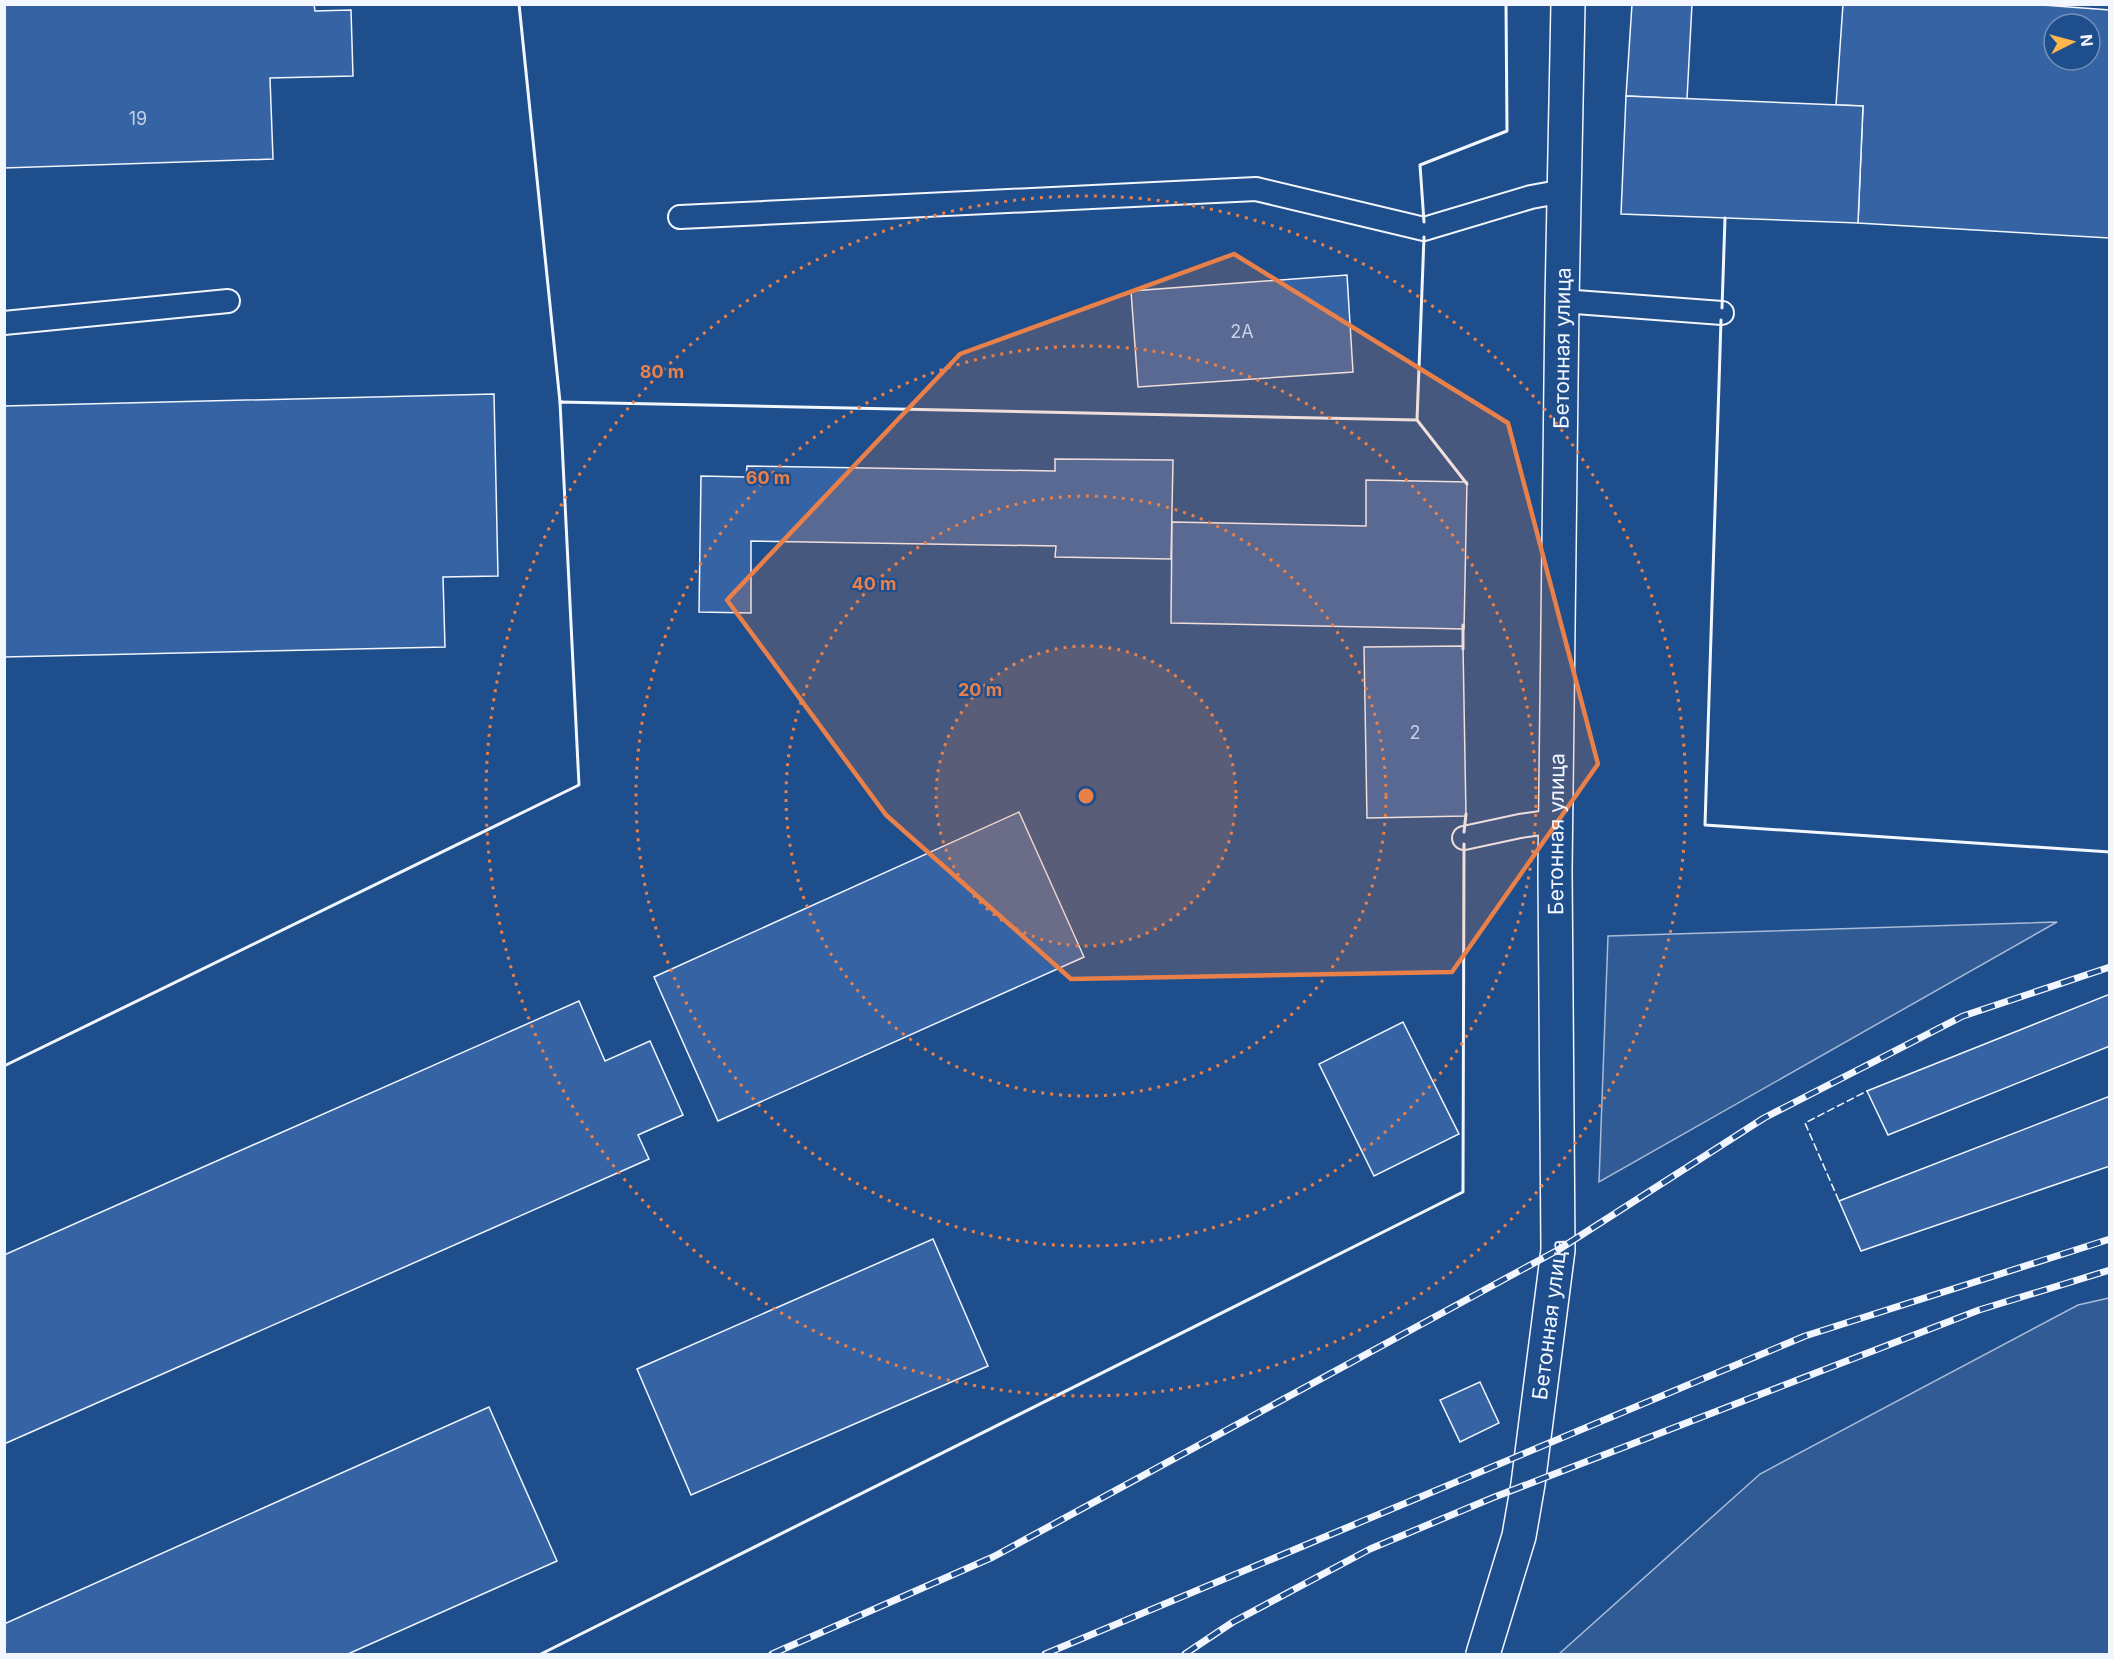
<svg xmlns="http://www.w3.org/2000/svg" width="2114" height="1659" font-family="Inter,sans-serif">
  <rect width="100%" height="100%" fill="#1f4e8c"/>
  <g fill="#305b95" stroke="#a8bbd7" stroke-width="1.5">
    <polygon points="2057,922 1599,1182 1608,936"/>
    <polygon points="2109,1298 2109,1654 1559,1654 1760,1474 2078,1305"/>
  </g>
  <g fill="#3563a3" stroke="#f2f6ff" stroke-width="1.5" fill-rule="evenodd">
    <polygon points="4,4 314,4 315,11 351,10 353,76 270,78 273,159 4,168"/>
    <polygon points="1632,4 1692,4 1687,99 1626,96"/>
    <path d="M1843 4H2027L2110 10 2109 238 1858 223 1863 106 1836 105ZM2054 24H2090V60H2054Z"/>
    <polygon points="1626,96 1863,106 1858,223 1621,214"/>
    <polygon points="1347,275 1353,372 1138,387 1131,291"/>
    <polygon points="494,394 498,576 443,577 445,647 4,657 4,406"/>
    <polygon points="1055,459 1173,460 1171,559 1055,557 1056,546 751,541 751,613 699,612 701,476 746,477 747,466 1055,471"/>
    <polygon points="1366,480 1467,482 1464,629 1171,623 1172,522 1366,526"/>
    <polygon points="1463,646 1466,816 1367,818 1364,647"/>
    <polygon points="1019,812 1084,957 718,1121 654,977"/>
    <polygon points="2110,994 2110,1046 1888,1135 1867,1091"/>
    <polygon points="579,1001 605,1061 650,1041 683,1115 638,1135 649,1159 4,1444 4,1255"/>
    <polygon points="1403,1022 1459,1134 1374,1176 1319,1064"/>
    <polygon points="2110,1096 2110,1166 1861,1251 1839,1201"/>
    <polygon points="933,1239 988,1366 691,1495 637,1369"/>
    <polygon points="1480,1382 1499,1423 1460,1442 1440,1400"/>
    <polygon points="489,1407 557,1561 348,1654 4,1654 4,1624"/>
  </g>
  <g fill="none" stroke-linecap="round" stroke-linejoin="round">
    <g stroke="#f2f6ff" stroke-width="26">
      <g id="service">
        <polyline points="680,217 1256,189 1424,229 1531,197 1564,191"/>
        <polyline points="1562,301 1722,313"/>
        <polyline points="4,323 228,301"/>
        <polyline points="1464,838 1520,826 1556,821"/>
      </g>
    </g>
    <g stroke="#f2f6ff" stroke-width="36">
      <g id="tertiary">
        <path id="s1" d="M1483 1654 1519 1536 1528 1484 1558 1250 1555 872 1562 301 1568 4"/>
      </g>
    </g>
    <use href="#service" stroke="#1f4e8c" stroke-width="22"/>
    <use href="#tertiary" stroke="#1f4e8c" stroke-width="33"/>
    <g stroke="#f2f6ff" stroke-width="7">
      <g id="rail">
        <polyline points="772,1654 993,1557 1558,1250 1764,1118 1963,1016 2110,967"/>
        <polyline points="1045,1654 1805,1336 2110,1239"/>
        <polyline points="1185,1654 1233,1622 1370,1549 1492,1498 1979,1310 2110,1270"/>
      </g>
    </g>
    <use href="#rail" stroke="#1f4e8c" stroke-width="4.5" stroke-dasharray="14" stroke-linecap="butt"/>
    <polyline stroke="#f2f6ff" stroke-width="1.5" stroke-dasharray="8 3" stroke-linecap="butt" points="1839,1201 1805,1123 1867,1091"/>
    <g stroke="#f2f6ff" stroke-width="3">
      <polyline points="519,4 560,402 562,402"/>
      <polyline points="1424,222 1420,165 1507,131 1506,4"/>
      <polyline points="1722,308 1725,218"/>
      <polyline points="1721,320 1705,825 2110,852"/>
      <polyline points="1417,420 1424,237"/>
      <polyline points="1463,649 1463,625"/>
      <polyline points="1464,832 1466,814"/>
      <polyline points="4,1066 579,785 560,402 1417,420 1467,484"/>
      <polyline points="541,1654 1463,1192 1464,844"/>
    </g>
  </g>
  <path fill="#ea8049" fill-opacity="0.2" stroke="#ea8049" stroke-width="4.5" stroke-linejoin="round" d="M1234 254 1508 423 1598 764 1452 972 1071 979 886 815 727 600 960 354Z"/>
  <circle cx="1086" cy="796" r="150" fill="#ea8049" fill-opacity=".12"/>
  <g fill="none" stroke="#ea8049" stroke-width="3" stroke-dasharray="3 6">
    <circle cx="1086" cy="796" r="150"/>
    <circle cx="1086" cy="796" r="300"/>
    <circle cx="1086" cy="796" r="450"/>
    <circle cx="1086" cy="796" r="600"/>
  </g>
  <g text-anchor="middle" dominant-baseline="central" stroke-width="4.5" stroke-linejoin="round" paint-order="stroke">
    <g font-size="18" fill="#c3d1e8">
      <text x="138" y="118">19</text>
      <text x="1242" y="331">2А</text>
      <text x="1415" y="732">2</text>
    </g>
    <g font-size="21" fill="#f2f6ff" stroke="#1f4e8c">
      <text stroke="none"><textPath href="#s1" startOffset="1314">Бетонная улица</textPath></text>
      <text stroke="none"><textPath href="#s1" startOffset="828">Бетонная улица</textPath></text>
      <text stroke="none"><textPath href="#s1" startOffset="342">Бетонная улица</textPath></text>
    </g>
  </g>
  <circle cx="1086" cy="796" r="9" fill="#ea8049" stroke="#1f4e8c" stroke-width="3"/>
  <g font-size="18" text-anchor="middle" font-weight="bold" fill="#ea8049" stroke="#1f4e8c" stroke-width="4.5" stroke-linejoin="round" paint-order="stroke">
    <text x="662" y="378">80 m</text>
    <text x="768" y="484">60 m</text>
    <text x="874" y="590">40 m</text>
    <text x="980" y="696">20 m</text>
  </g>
  <rect width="2114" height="1659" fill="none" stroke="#f2f6ff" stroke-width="12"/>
  <g transform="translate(2072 42) rotate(84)"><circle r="28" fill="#1f4e8c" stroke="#7391ba" stroke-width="1.5"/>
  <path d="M0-4.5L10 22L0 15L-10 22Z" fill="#ffb74d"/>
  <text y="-9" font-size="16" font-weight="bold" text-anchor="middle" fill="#f2f6ff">N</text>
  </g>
</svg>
